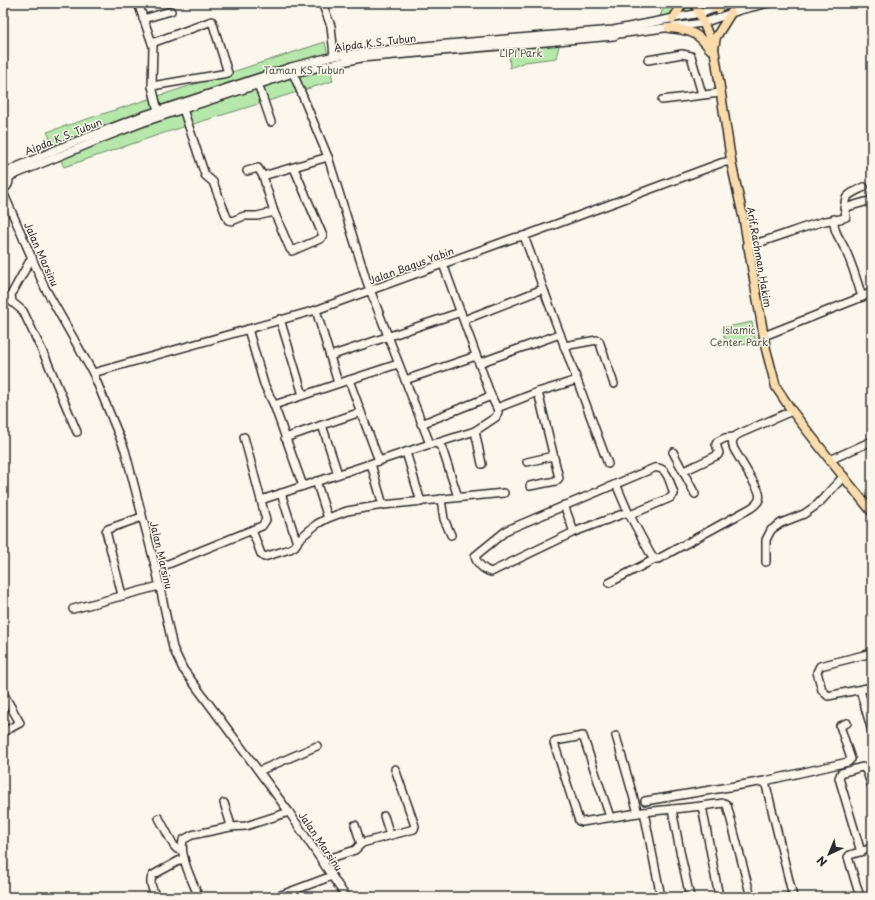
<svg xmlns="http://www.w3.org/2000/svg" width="875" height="900" font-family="'Playpen Sans',sans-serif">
  <rect width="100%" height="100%" fill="#fbf7ec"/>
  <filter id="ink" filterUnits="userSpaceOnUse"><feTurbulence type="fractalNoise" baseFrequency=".025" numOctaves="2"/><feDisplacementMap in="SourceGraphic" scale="8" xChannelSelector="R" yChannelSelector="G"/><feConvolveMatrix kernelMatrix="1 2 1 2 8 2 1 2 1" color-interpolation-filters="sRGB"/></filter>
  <g filter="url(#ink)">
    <g fill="#b5e8aa" stroke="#708a6a">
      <polygon points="680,3 692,3 698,15 695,19 660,25 660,16 663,9 677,7"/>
      <polygon points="561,38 556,58 525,62 510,68 508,42"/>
      <polygon points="325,42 333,81 164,133 64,167 47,132"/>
      <polygon points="752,322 756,343 727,347 722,328"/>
    </g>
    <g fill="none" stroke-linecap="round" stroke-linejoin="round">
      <g stroke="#2b2b2b" stroke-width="10">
        <g id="minor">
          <polyline points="138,3 153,46 152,86"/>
          <polyline points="322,3 331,26 334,56"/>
          <polyline points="143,19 171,11"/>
          <polyline points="152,43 212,21 228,73 152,86 158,111"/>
          <polyline points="648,60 682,54 691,56 702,94"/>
          <polyline points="293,73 328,157 367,282 430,444"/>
          <polyline points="258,84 271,122"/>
          <polyline points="662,100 720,93"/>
          <polyline points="183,109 205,175 213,182 228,220 232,221 244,216 257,216 274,212"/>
          <polyline points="294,168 323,236 320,239 292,251 290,249 274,212 263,176 328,157"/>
          <polyline points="247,171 258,168 263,176"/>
          <polyline points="5,172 67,145 142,116 291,67 334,56 412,47 613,30 700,13 735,3"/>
          <polyline points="9,177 108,136 144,122 293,73 361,58 614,36 618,34 703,23 740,10 769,3"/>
          <path d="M3 189C10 186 10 179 7 174"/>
          <polyline points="3,192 45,288 93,373 125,450 156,569 173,648 183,669 289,812 346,897"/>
          <polyline points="844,208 872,200"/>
          <path d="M747 246C774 239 799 228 825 221 831 220 841 220 846 217 842 195 846 196 864 187"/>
          <polyline points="32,257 11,295 12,302 23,311 47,361 77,432"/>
          <polyline points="443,264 479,363 560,334 524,236"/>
          <polyline points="862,297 872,292"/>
          <polyline points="316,310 338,383"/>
          <polyline points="280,319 303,395"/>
          <polyline points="464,320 543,289"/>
          <polyline points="248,329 264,384 274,405 303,486"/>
          <polyline points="560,334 608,464"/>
          <path d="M764 336 862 297C857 280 852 264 845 249 840 239 833 231 834 219"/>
          <polyline points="564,346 597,340 599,341 614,384"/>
          <polyline points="330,356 461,312"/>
          <polyline points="93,373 316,310 514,238 524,236 721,163 731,161"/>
          <polyline points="349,380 398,364"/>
          <polyline points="405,380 476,356"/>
          <polyline points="491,396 497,408 538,392 577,380"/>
          <polyline points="274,405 349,380 379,461"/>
          <polyline points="421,424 491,396 479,363"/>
          <polyline points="322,425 361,412"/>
          <polyline points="475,431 482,464"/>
          <polyline points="244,437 261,500"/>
          <polyline points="285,438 322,425 338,474"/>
          <polyline points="437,443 475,431 496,417 498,412 497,408"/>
          <polyline points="406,452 421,502"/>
          <polyline points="673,452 695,494"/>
          <polyline points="830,460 872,441"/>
          <polyline points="527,462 553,456"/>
          <polyline points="371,464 383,505 504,493"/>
          <polyline points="684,471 718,455 719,453 716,444 717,442 725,438 734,437"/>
          <polyline points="316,481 328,518"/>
          <path d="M616 484 628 512 651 555 655 559H658L751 508C758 503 762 499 758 490L734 449C730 440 734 436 741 433L792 411"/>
          <polyline points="530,486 556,481 559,478 538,392"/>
          <polyline points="281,493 297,543"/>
          <polyline points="441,499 444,519 451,535"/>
          <polyline points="564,505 574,532"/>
          <path d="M628 512 574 532 491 572C484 570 476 563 475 556L507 530 654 468C668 466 670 484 674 494L670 498 630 515"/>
          <polyline points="252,530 261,554 264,557 290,549 295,546 299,539 317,524 328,518 347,511 383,505"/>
          <polyline points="766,562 766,540 771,530 781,523 804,514 818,504 844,476"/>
          <polyline points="156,569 262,526 266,520 261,500 430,444 437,443 442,448 458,497"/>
          <polyline points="609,583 655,559"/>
          <polyline points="122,595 106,531 108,529 142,517"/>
          <polyline points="73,609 159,586"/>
          <polyline points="872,653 820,666 817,672 822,690 828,696 872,687"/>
          <polyline points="860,690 872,731"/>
          <polyline points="3,693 20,723 3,732"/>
          <polyline points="616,736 638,813"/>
          <polyline points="259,771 317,746"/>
          <polyline points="765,781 793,897"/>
          <polyline points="645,801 765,781 848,762 851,759 840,726 847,723"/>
          <polyline points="224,803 230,822 230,827 246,826 289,812"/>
          <polyline points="702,806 724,803 727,805 751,897"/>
          <polyline points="672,809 680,851 690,897"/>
          <polyline points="384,816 390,835"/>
          <polyline points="610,817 583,736 555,741 554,743 579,821 582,822 644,812"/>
          <polyline points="159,818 174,846 177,849 182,850"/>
          <polyline points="355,825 361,844"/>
          <polyline points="861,852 839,778 841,773 862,767 864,768 867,772 872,787"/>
          <polyline points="322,861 355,850 362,843 414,829 415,826 395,769"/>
          <path d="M156 897C153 890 148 882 153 875L184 858"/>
          <path d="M199 897C193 883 179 856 183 840L192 835 230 827"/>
          <polyline points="276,897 332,876"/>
          <polyline points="661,897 644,812 702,806 719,897"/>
          <polyline points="860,897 848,857 850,855 872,848"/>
        </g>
      </g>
      <g stroke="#2b2b2b" stroke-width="11">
        <g id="major">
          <polyline points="695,3 714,48 732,166 744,221 766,349 776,387 792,411 830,460 872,512"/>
          <polyline points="707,3 718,9"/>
          <polyline points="673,19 683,3"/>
          <path d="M669 28C690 30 697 32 710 49"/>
          <polyline points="714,48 716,37 731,13"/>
        </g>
      </g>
      <use href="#minor" stroke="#fbf7ec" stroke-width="7"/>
      <use href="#major" stroke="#fddcac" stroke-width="8"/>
    </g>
  </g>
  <g text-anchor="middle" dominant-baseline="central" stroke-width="3" stroke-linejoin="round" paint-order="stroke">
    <g font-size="10" fill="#2b2b2b" stroke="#fbf7ec">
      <text transform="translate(375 42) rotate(-7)">Aipda K.S. Tubun</text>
      <text transform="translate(63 136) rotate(-22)">Aipda K.S. Tubun</text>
      <text transform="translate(42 254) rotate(66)">Jalan Marsinu</text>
      <text transform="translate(760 257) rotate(80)">Arif Rachman Hakim</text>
      <text transform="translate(411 265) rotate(-20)">Jalan Bagus Yabin</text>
      <text transform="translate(162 555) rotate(77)">Jalan Marsinu</text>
      <text transform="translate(321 841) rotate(56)">Jalan Marsinu</text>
    </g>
    <g font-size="10" fill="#4e5a4b" stroke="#fbf7ec">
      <text x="521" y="52">LIPI Park</text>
      <text x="304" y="69">Taman KS Tubun</text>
      <text x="739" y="329">Islamic<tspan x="739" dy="12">Center Park</tspan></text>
    </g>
  </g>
  <rect width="875" height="900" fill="none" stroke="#fbf7ec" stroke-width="16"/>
  <rect x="8" y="8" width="859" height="884" fill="none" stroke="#2b2b2b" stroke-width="1.5" filter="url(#ink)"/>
  <g transform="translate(829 854) rotate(224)" stroke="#fbf7ec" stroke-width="3" paint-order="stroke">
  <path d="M0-3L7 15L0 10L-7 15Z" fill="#2b2b2b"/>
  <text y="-6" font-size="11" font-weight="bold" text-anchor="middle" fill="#2b2b2b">N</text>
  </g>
</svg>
